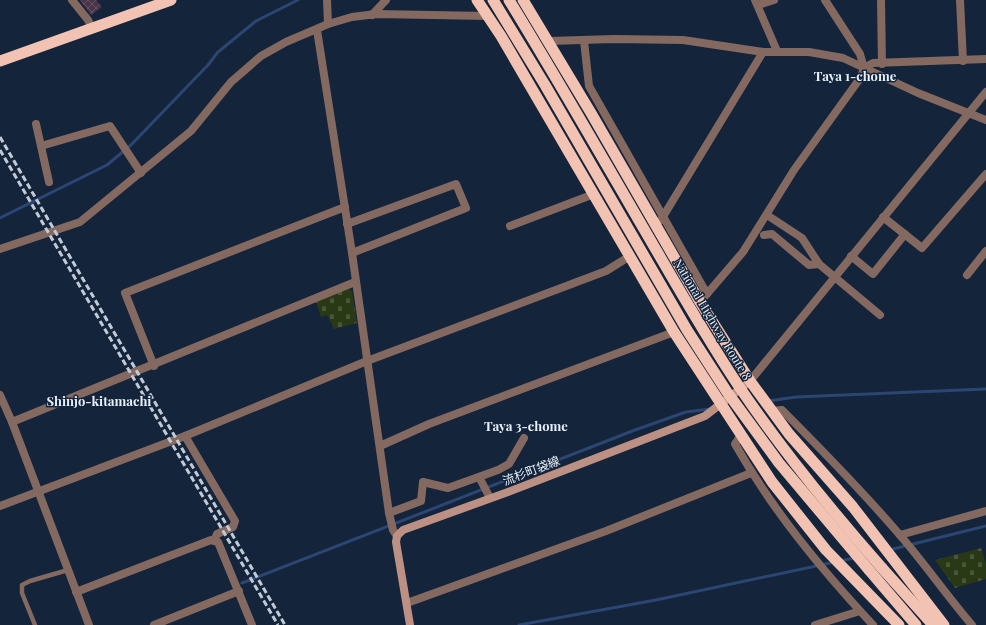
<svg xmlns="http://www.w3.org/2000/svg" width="986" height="625" font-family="'Playfair Display','Noto Sans JP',serif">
  <defs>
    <pattern id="cemetery-stones" width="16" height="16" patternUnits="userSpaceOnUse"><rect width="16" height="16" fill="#293916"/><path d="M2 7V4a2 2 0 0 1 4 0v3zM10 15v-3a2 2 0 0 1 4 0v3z" fill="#485639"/></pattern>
    <pattern id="building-cross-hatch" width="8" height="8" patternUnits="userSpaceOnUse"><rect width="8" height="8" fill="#4b344a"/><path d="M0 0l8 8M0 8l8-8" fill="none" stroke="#655265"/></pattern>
  </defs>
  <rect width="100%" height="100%" fill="#14243a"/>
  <g fill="url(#cemetery-stones)">
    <polygon points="347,288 352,291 357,323 334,329 327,315 321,317 316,302"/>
    <polygon points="981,548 986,564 986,579 955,588 935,560"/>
  </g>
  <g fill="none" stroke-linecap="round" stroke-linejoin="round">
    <g stroke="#2b4672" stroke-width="3">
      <polyline points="0,218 107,165 131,145 208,65 218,52 256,21 298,0"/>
      <polyline points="768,401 796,397 986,389"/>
      <polyline points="889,550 986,526"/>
      <polyline points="840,561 854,558"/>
      <polyline points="242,583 635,430 686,412 710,409"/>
      <polyline points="519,625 656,600 835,562"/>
    </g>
  </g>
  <polygon fill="url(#building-cross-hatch)" points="80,0 96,0 102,7 91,15"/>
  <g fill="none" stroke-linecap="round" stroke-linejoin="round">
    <polyline stroke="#846961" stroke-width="4.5" points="35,625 22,593 22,585 30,581 68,570"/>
    <g stroke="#846961" stroke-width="8">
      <polyline points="72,0 88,20 92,28"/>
      <polyline points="327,0 328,24"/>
      <polyline points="755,0 777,51"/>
      <polyline points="825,0 860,54 864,68"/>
      <polyline points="881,0 882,64"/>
      <polyline points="960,0 963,61"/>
      <polyline points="758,5 774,0"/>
      <polyline points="372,15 386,0"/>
      <polyline points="317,30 352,253 389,513 393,530 397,536"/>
      <polyline points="549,41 614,39 683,40 763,52 809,52 843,58 918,93 986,120"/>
      <polyline points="584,41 589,86 707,294"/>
      <polyline points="968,114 986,92"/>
      <polyline points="36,124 49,182"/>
      <polyline points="41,146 110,126 141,173"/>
      <polyline points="767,215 802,238 819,264 880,315"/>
      <polyline points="883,217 922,248 986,174"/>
      <polyline points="661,220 763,52"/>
      <polyline points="347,224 456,184 466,208 352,253"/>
      <polyline points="510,226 594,194"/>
      <polyline points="764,235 772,234 809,265 819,264"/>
      <polyline points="0,249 80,222 191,131 231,82 261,56 286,42 328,24 352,17 376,14 488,16"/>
      <polyline points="851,256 873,274 905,234"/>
      <polyline points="967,275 986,251"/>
      <polyline points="700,302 743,252 794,170 861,77 864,68 873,63 986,59"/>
      <polyline points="154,366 125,293 345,207"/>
      <path d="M771 411 782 410C822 450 862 491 899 534 925 564 947 596 972 625"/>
      <polyline points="12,422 355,282"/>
      <path d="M741 435 735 444C773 511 821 569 873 625"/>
      <polyline points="185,436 235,521 233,527 217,534 214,541"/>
      <polyline points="380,446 429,424 674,332"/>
      <polyline points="479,477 490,498"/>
      <polyline points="0,506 185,436 367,361 606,271 630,256"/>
      <polyline points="389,513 421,501 423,482 448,488 498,470 509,464 524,438"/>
      <polyline points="900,535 986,511"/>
      <polyline points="76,592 211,540 218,542 252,625"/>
      <polyline points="407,603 606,531 751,473"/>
      <polyline points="154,625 239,591"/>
      <polyline points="815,625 860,611"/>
    </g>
    <g stroke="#846961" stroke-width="8">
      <polyline points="750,381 968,114"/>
      <polyline points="0,395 12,422 89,625"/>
    </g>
    <polyline stroke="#bc9183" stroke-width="8" points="410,625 396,542 397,536 403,530 508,492 705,416 744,386"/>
    <g stroke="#f2c2b2" stroke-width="11">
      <polyline points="477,0 501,36 674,332 772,482 826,550 899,625"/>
      <polyline points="523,0 591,113 700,302 750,381 789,434 853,507 944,625"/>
      <polyline points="0,61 171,0"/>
      <polyline points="882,568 933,625"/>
      <polyline points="869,570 916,625"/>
    </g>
    <g stroke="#c1cad8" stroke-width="3" stroke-dasharray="6 3" stroke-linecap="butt">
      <polyline points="0,137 285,625"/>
      <polyline points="0,150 278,625"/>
    </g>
    <g stroke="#f2c2b2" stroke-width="11">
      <polyline points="493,0 545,85 687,330 727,392 779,463 869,570"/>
      <path d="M509 0C557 78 602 157 648 236 677 286 706 337 738 385 781 449 831 510 882 568"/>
    </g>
  </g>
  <g text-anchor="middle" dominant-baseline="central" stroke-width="3" stroke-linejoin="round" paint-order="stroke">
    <g font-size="12" fill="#e8f0fc" stroke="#14243a">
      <text transform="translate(713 319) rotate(59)">National Highway Route 8</text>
      <text transform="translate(531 470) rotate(-21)">流杉町袋線</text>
    </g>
    <g font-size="13" font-weight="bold" fill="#e8f0fc" stroke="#14243a">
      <text x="855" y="75">Taya 1-chome</text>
      <text x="99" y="400">Shinjo-kitamachi</text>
      <text x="526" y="425">Taya 3-chome</text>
    </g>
  </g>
</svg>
